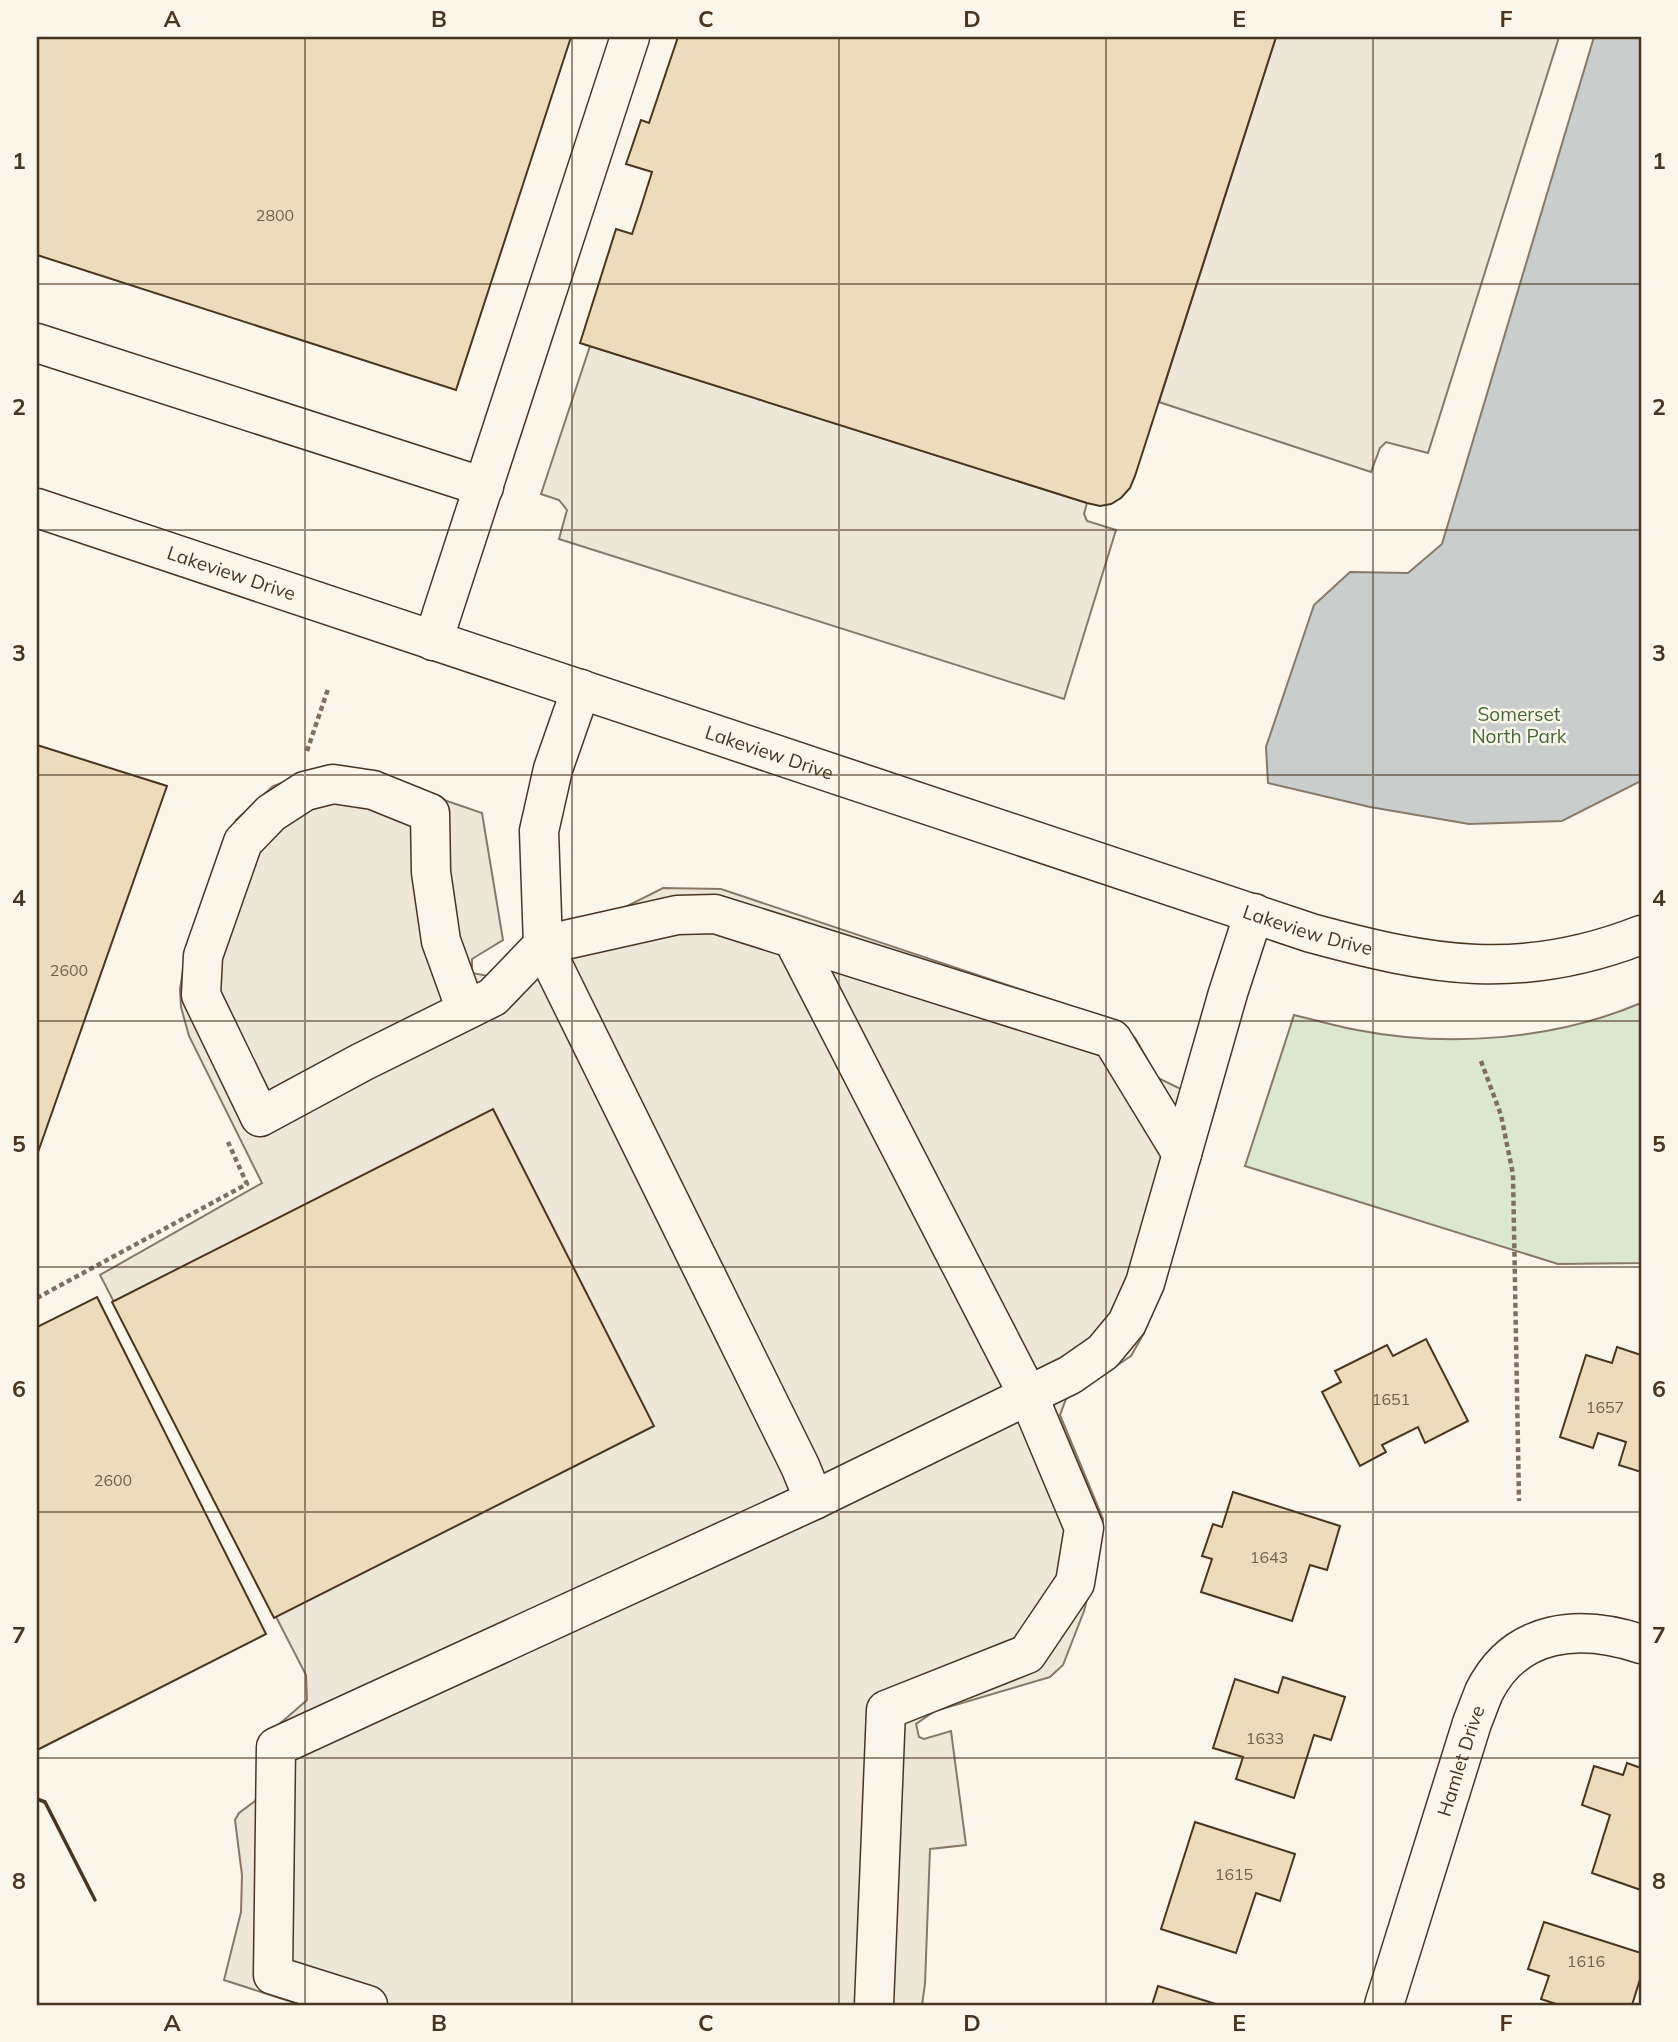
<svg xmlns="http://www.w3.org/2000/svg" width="1678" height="2042" font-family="Mulish,sans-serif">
  <rect width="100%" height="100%" fill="#fbf6e9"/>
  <path fill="#dce7d0" stroke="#887966" stroke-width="2" d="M1641 1003V1263L1558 1264 1245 1166 1294 1015C1315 1020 1336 1026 1357 1030 1449 1048 1554 1040 1641 1003Z"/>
  <g fill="#ede7d9" stroke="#887966" stroke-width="2">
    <polygon points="1276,37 1559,37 1428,453 1386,442 1380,448 1371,472 1159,402"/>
    <polygon points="590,346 1087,503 1084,514 1087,521 1116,530 1064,699 559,539 567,510 559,500 541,494"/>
    <polygon points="306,774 380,778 482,813 503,940 472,959 472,973 488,976 663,888 721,889 1118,1022 1135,1038 1158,1078 1216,1106 1144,1333 1131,1356 1066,1399 1060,1415 1103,1519 1099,1554 1084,1611 1063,1665 1050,1677 935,1711 916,1724 919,1737 924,1739 951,1731 966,1845 930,1849 925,1984 922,2005 301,2005 224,1980 241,1912 242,1875 235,1820 239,1813 255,1801 259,1793 268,1734 307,1700 306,1675 100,1275 262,1183 189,1036 181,1007 180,989 184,964 236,820 273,786"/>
  </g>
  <polygon fill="#c9cecd" stroke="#887966" stroke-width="2" points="1594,37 1641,37 1641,781 1562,821 1469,824 1370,807 1268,783 1266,747 1314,605 1350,572 1408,573 1442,544"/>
  <g fill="#ecdcbc" stroke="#4a3520" stroke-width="2">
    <polygon points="37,37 571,37 456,390 37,255"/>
    <polygon points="678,37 1276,37 1135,476 1130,488 1121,498 1111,504 1100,506 1087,503 580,343 616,229 632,234 640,210 652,172 626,164 641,120 649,123"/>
    <polygon points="37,745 167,786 37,1155"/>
    <polygon points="493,1109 654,1426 274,1618 112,1302"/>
    <polygon points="97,1297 266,1634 37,1750 37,1327"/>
    <polygon points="1426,1339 1468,1421 1425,1443 1418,1427 1382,1445 1386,1452 1360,1466 1322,1392 1341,1382 1335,1371 1387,1345 1393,1356"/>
    <polygon points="1617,1347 1641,1355 1641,1472 1619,1465 1626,1442 1598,1433 1593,1448 1560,1437 1586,1355 1612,1363"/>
    <polygon points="1233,1492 1340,1526 1327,1570 1310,1565 1292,1621 1201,1592 1212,1559 1202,1556 1213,1524 1222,1527"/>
    <polygon points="1283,1677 1345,1697 1331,1740 1314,1735 1294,1798 1236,1779 1243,1757 1213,1748 1235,1679 1278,1693"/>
    <polygon points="1627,1763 1641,1768 1641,1890 1592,1873 1610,1815 1582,1805 1594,1766 1623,1775"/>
    <polygon points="1195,1822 1295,1854 1280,1901 1256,1893 1236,1953 1161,1929"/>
    <polygon points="1544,1922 1641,1953 1641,1976 1632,2005 1559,2005 1541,1999 1549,1976 1528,1969"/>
    <polygon points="1158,1986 1219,2005 1152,2005"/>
  </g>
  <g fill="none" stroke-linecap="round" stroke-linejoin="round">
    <g stroke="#4a3520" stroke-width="41">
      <g id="minor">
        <polyline points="37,343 484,487"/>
        <path id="s1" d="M37 508 1311 933C1432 966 1520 982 1641 935"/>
        <polyline points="433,641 630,37"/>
        <polyline points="581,689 553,769 539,831 543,945 800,1466 814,1500 1070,1375 1103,1352 1127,1323 1145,1283 1228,993 1254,913"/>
        <polyline points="793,939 1028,1395 1084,1528 1075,1583 1027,1654 886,1710 874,2005"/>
        <polyline points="466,1010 441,941 431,872 430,813 373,790 333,784 305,791 271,813 243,842 203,956 201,995 260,1117 362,1062 493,997 543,945 677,915 715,914 1112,1039 1182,1154"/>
        <polyline points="368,2005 273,1975 276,1747 814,1500"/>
        <path id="s2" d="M1384 2005 1472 1723C1476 1713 1480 1702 1484 1692 1516 1628 1581 1624 1641 1644"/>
      </g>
    </g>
    <g stroke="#7f6f5c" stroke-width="4.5" stroke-dasharray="5 3.5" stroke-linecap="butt">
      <polyline points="307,751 328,689"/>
      <polyline points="1481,1061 1501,1115 1513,1174 1519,1501"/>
      <polyline points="37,1298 247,1184 228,1142"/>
    </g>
    <use href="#minor" stroke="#fbf6e9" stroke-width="38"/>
    <polyline stroke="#4a3520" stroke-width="3.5" points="37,1799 45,1802 95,1900"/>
  </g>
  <path fill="none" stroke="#4a3520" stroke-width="2" stroke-opacity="0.55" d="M305 37V2005M572 37V2005M839 37V2005M1106 37V2005M1373 37V2005M37 284H1641M37 530H1641M37 775H1641M37 1021H1641M37 1267H1641M37 1512H1641M37 1758H1641"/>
  <g text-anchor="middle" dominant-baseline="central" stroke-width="5" stroke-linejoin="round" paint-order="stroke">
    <g font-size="16" fill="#725f47">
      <text x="275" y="215">2800</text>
      <text x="69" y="970">2600</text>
      <text x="1391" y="1399">1651</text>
      <text x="1605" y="1407">1657</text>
      <text x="113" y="1480">2600</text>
      <text x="1269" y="1557">1643</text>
      <text x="1265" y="1738">1633</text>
      <text x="1234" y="1874">1615</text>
      <text x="1586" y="1961">1616</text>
    </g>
    <g font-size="19" fill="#4a3520" stroke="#fbf6e9">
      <text stroke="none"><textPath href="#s1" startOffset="205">Lakeview Drive</textPath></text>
      <text stroke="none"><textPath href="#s1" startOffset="772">Lakeview Drive</textPath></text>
      <text stroke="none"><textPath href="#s1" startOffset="1339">Lakeview Drive</textPath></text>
      <text stroke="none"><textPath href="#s2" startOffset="256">Hamlet Drive</textPath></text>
    </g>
    <g font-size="19" fill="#436837" stroke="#fbf6e9">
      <text x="1519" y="714">Somerset<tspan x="1519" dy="22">North Park</tspan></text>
    </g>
  </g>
  <rect width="1678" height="2042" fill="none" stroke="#fbf6e9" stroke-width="77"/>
  <rect x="38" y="38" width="1602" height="1966" fill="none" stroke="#4a3520" stroke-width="2.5"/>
  <g font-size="23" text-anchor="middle" font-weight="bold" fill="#4a3520">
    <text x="172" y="27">A</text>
    <text x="439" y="27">B</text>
    <text x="706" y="27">C</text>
    <text x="972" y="27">D</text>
    <text x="1239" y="27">E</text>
    <text x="1506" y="27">F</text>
    <text x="19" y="169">1</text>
    <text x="1659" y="169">1</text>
    <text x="19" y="415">2</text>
    <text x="1659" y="415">2</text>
    <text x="19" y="661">3</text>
    <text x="1659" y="661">3</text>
    <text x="19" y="906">4</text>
    <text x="1659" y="906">4</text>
    <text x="19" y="1152">5</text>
    <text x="1659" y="1152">5</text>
    <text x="19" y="1397">6</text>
    <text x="1659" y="1397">6</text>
    <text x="19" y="1643">7</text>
    <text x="1659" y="1643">7</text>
    <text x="19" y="1889">8</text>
    <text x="1659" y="1889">8</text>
    <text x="172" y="2031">A</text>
    <text x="439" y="2031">B</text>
    <text x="706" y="2031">C</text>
    <text x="972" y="2031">D</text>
    <text x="1239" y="2031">E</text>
    <text x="1506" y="2031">F</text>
  </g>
</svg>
